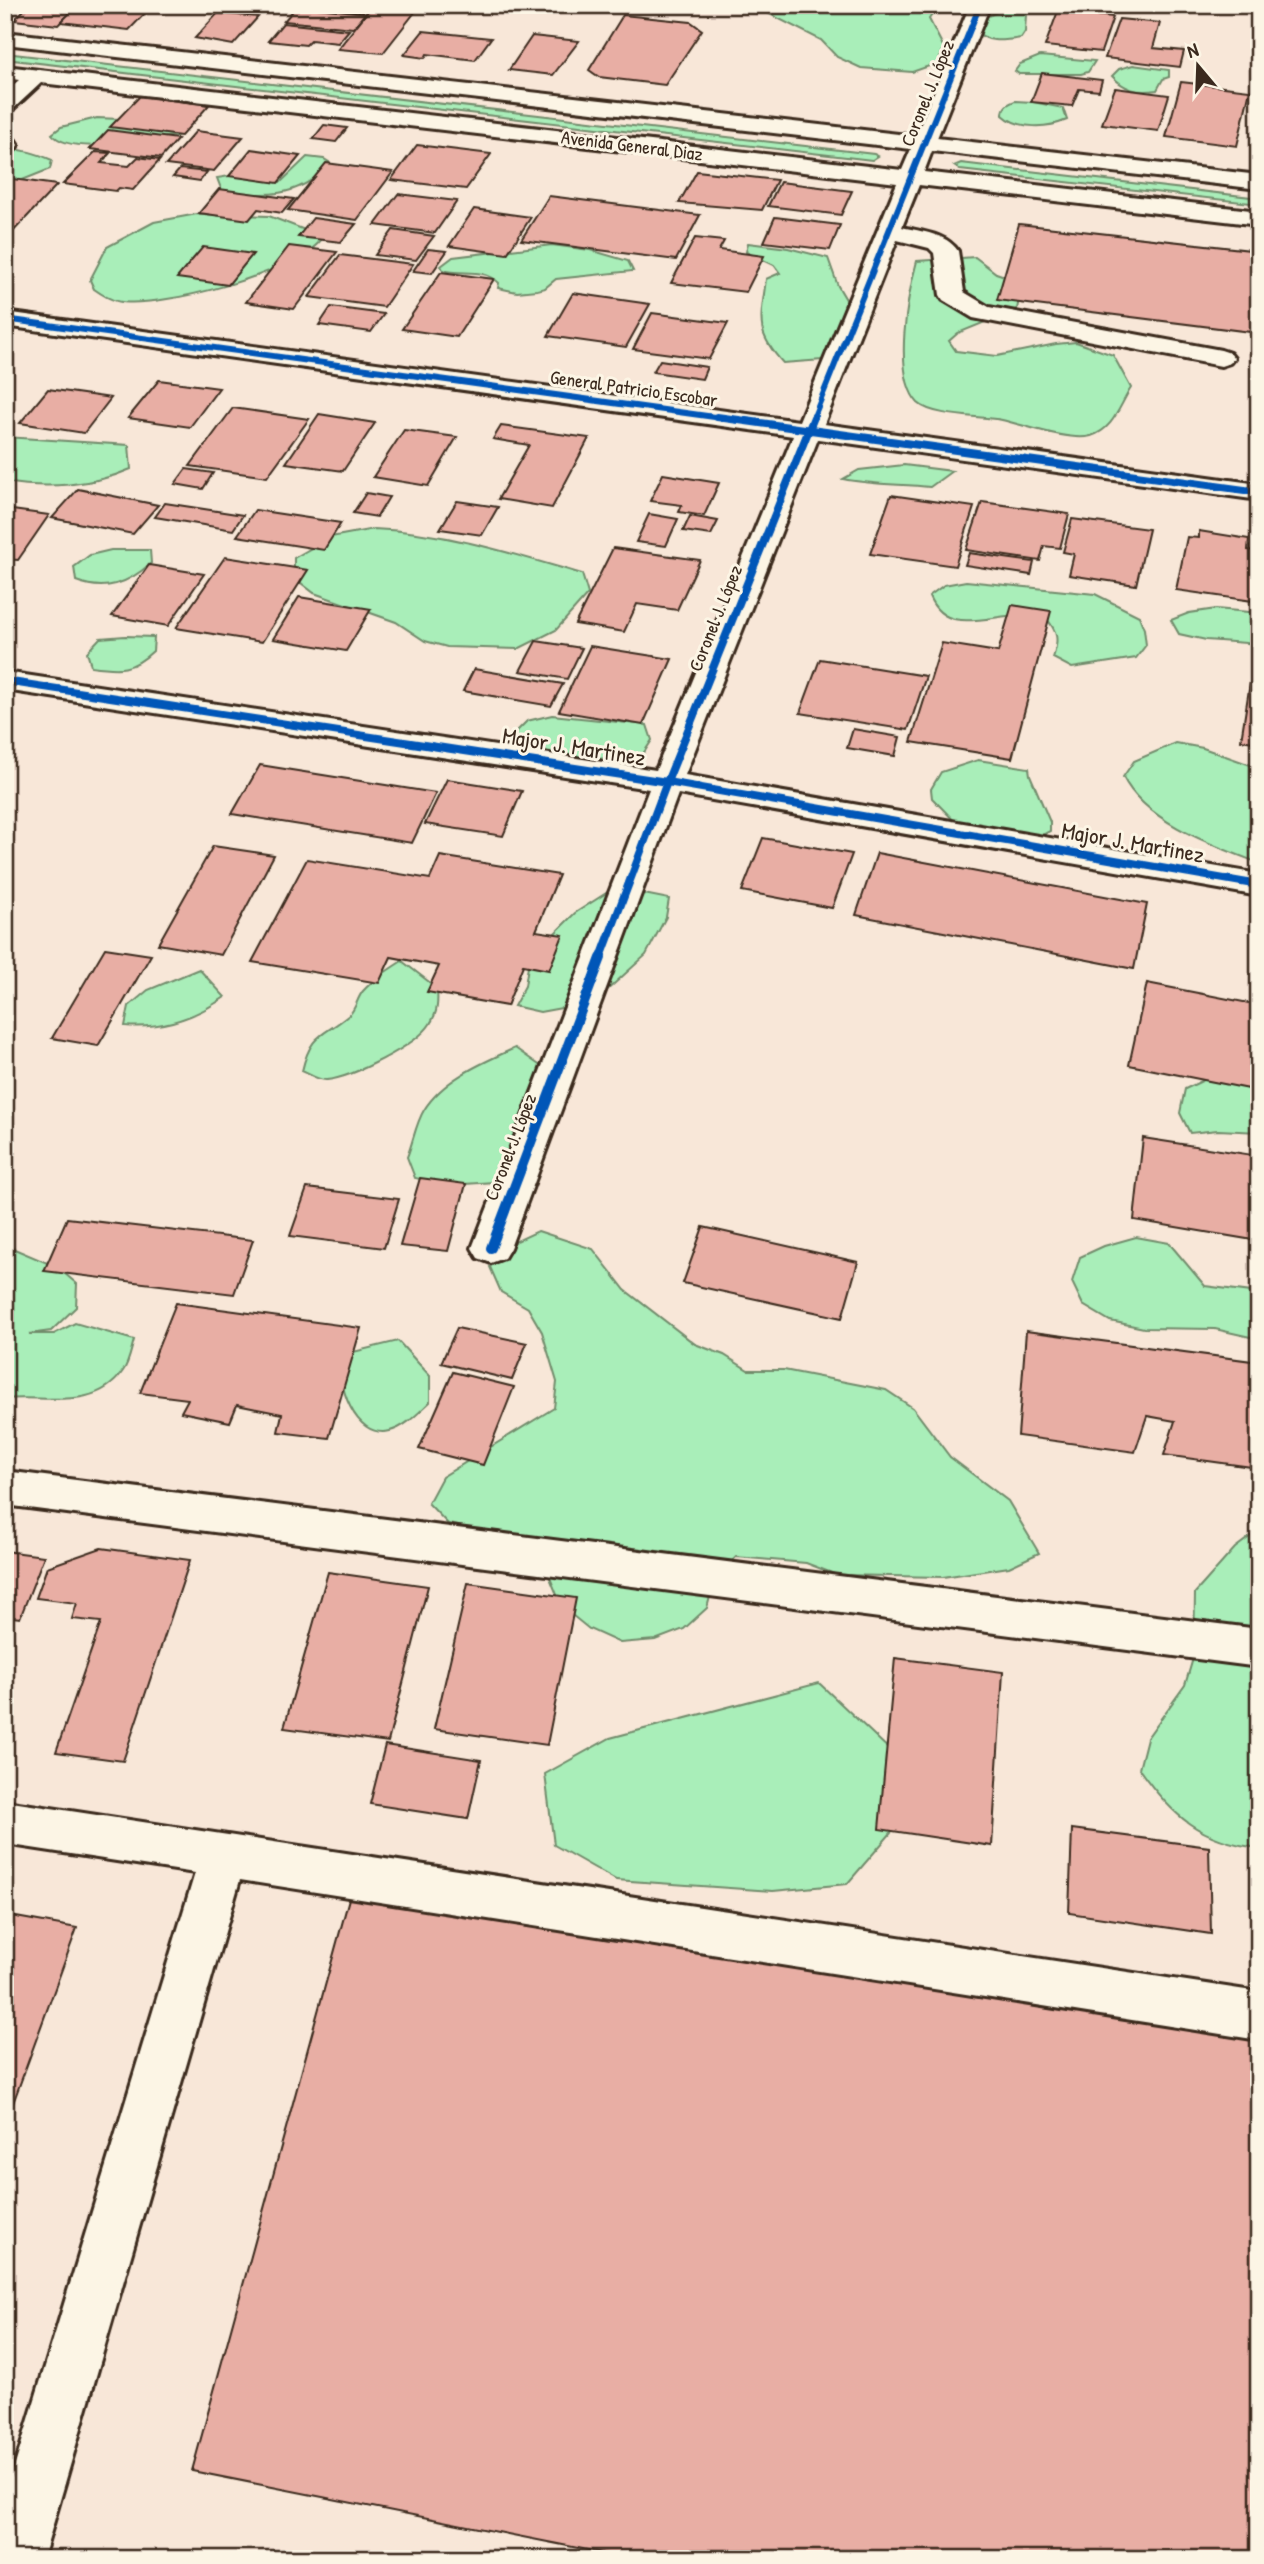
<svg xmlns="http://www.w3.org/2000/svg" width="1264" height="2564" font-family="'Patrick Hand',sans-serif">
  <rect width="100%" height="100%" fill="#f8e7d8"/>
  <filter id="ink" filterUnits="userSpaceOnUse"><feTurbulence type="fractalNoise" baseFrequency=".0143" numOctaves="2"/><feDisplacementMap in="SourceGraphic" scale="14" xChannelSelector="R" yChannelSelector="G"/><feConvolveMatrix kernelMatrix="1 2 1 2 8 2 1 2 1" color-interpolation-filters="sRGB"/></filter>
  <g filter="url(#ink)">
    <g fill="#a9eeb9" stroke="#728c6c" stroke-width="2">
      <polygon points="752,5 939,5 929,19 944,48 938,63 912,72 861,68 837,57 821,40"/>
      <path d="M993 5H1037L1026 14 1025 32 1021 38C1002 41 986 44 973 28L979 20 997 12Z"/>
      <polygon points="5,53 874,154 878,156 872,160 5,59"/>
      <polygon points="1040,56 1095,61 1088,72 1081,74 1019,74 1015,71 1020,64"/>
      <path d="M1133 65 1169 70V77L1163 79 1157 90C1137 93 1125 90 1112 76L1119 69Z"/>
      <path d="M1015 101 1033 102 1063 108 1067 120C1048 128 1019 130 1003 115 1003 106 1008 104 1015 101Z"/>
      <path d="M97 118 143 120 182 135C153 138 71 158 52 134L61 127Z"/>
      <path d="M5 149C23 149 36 153 52 160L50 169 5 187Z"/>
      <path d="M307 157 324 159 329 162V167C293 199 268 196 222 191L217 178 236 175 281 182Z"/>
      <polygon points="961,163 1259,198 1259,204 960,170 954,166"/>
      <path d="M197 214 269 216 323 237C305 270 155 311 117 301 108 299 101 294 94 289L90 280 107 247 154 222Z"/>
      <path d="M748 243 788 248 828 258 838 286 857 318 846 352 823 360 783 363C754 331 761 320 766 279L780 273 774 265 746 252Z"/>
      <path d="M552 245 590 250 628 261 633 271 556 279 545 288 537 290 517 292 498 288 499 283C484 267 462 276 443 270L441 266 453 257Z"/>
      <path d="M975 257 996 273 1017 280 1021 290 1017 309 958 333 949 341 956 351 997 356 1056 344 1076 342 1113 355 1131 388C1119 406 1114 429 1091 436 1070 442 1024 425 1002 420 981 416 933 417 918 403 892 376 908 293 917 261Z"/>
      <path d="M5 437 129 445 131 469C92 486 47 489 5 482Z"/>
      <path d="M904 465 952 471 930 487C901 484 871 485 843 479L859 470Z"/>
      <path d="M374 529C446 532 514 554 582 574L588 594 556 630 518 649 447 647 425 641 396 622 314 593 301 583 294 571V558L331 537Z"/>
      <path d="M111 550H150L151 563C128 584 105 592 76 581L74 567 90 555Z"/>
      <path d="M966 581 1095 594 1139 616 1144 629 1146 645 1136 658 1072 668 1053 658C1059 640 1058 632 1046 618 1038 617 1031 615 1023 615 990 614 946 637 929 596L944 585Z"/>
      <polygon points="1216,609 1259,613 1259,644 1206,640 1179,634 1171,620 1189,613"/>
      <path d="M125 636 154 637 153 651C132 671 120 670 91 666L87 652 100 638Z"/>
      <polygon points="552,715 647,725 652,740 641,757 564,760 515,751 514,734 527,721"/>
      <path d="M1176 743 1203 748 1259 768V863C1215 846 1145 822 1123 777L1134 761Z"/>
      <polygon points="978,760 1029,768 1030,775 1050,822 1050,831 1039,837 967,834 932,798 931,789 941,772"/>
      <polygon points="614,888 669,899 666,917 646,955 594,1002 540,1012 514,1006 525,986 528,966 540,948 575,913"/>
      <path d="M402 961 437 988C438 1002 438 1012 430 1024 417 1045 351 1078 327 1080 319 1081 309 1074 302 1071 311 1032 323 1037 349 1015 356 1009 357 998 363 991 374 979 388 970 402 961Z"/>
      <path d="M199 969 225 997C195 1018 161 1029 125 1026L129 1006 148 990Z"/>
      <path d="M515 1048 562 1081 510 1181 449 1185 415 1178 407 1157C413 1142 416 1123 424 1110 443 1079 484 1062 515 1048Z"/>
      <polygon points="1208,1078 1259,1083 1259,1132 1218,1130 1190,1133 1180,1113 1185,1089"/>
      <polygon points="538,1231 593,1249 625,1290 695,1344 724,1355 748,1370 784,1370 886,1390 913,1408 950,1457 1008,1501 1039,1553 1009,1567 943,1577 837,1575 806,1563 736,1557 715,1578 707,1608 684,1629 655,1640 620,1643 589,1629 562,1607 539,1551 510,1536 448,1524 428,1503 442,1477 554,1408 557,1382 542,1332 528,1308 501,1292 490,1267 508,1245"/>
      <polygon points="1136,1237 1169,1243 1205,1286 1259,1293 1259,1339 1215,1329 1144,1328 1110,1321 1083,1305 1072,1282 1080,1257 1104,1246"/>
      <path d="M5 1245 57 1267 77 1284 76 1307 51 1331 29 1334H54L75 1323 134 1340C131 1350 129 1363 123 1371 96 1411 46 1395 5 1399Z"/>
      <path d="M398 1341 430 1376V1402C419 1412 406 1427 390 1431 354 1440 336 1382 341 1355Z"/>
      <path d="M1259 1530V1848C1200 1841 1172 1816 1139 1769L1147 1738 1185 1685 1194 1655 1195 1593 1235 1548Z"/>
      <polygon points="819,1683 912,1771 891,1833 847,1884 773,1891 616,1880 554,1845 545,1774 610,1738"/>
    </g>
    <g fill="#e8aea4" stroke="#3b2a1e" stroke-width="2">
      <polygon points="29,5 78,5 58,25 14,20"/>
      <polygon points="78,5 153,5 129,30 61,22"/>
      <polygon points="301,5 368,5 363,12"/>
      <polygon points="373,5 419,7 383,53 338,49"/>
      <polygon points="297,6 365,13 353,28 284,21"/>
      <polygon points="1058,11 1113,17 1101,52 1045,46"/>
      <polygon points="218,13 258,17 233,45 195,38"/>
      <polygon points="623,15 691,22 702,30 665,85 599,77 589,70"/>
      <polygon points="1119,19 1160,23 1153,48 1184,51 1180,67 1105,58"/>
      <polygon points="283,23 349,30 338,43 311,40 306,45 268,41"/>
      <polygon points="423,31 491,38 475,60 427,54 425,58 404,55"/>
      <polygon points="532,36 579,41 553,75 509,70"/>
      <polygon points="1042,73 1102,80 1099,91 1079,89 1072,106 1031,102"/>
      <polygon points="1181,82 1250,90 1237,146 1166,137"/>
      <polygon points="1115,88 1169,95 1158,131 1102,124"/>
      <polygon points="140,96 209,105 181,136 110,127"/>
      <polygon points="324,125 347,128 336,142 313,139"/>
      <polygon points="108,130 178,139 161,158 90,149"/>
      <polygon points="196,131 243,137 214,171 166,165"/>
      <polygon points="417,145 491,154 466,189 391,180"/>
      <polygon points="251,149 300,156 278,183 229,176"/>
      <polygon points="95,152 110,153 101,163 129,166 138,157 160,160 133,190 119,188 116,191 63,184"/>
      <polygon points="326,163 393,172 357,220 288,210"/>
      <polygon points="180,169 207,172 200,181 173,177"/>
      <polygon points="697,171 777,180 762,210 679,203"/>
      <polygon points="5,178 57,185 8,237 5,236"/>
      <polygon points="780,182 852,191 841,215 768,206"/>
      <polygon points="219,189 294,199 282,213 258,209 249,220 199,213"/>
      <polygon points="398,194 457,201 435,233 375,225"/>
      <polygon points="549,196 700,215 676,260 521,240"/>
      <polygon points="474,209 531,217 507,254 449,246"/>
      <polygon points="775,217 840,225 830,250 764,242"/>
      <polygon points="313,218 356,224 341,242 298,237"/>
      <polygon points="1019,224 1259,251 1259,333 997,300"/>
      <polygon points="393,230 434,236 416,260 375,255"/>
      <polygon points="695,238 724,241 719,250 764,256 746,292 671,283"/>
      <polygon points="289,246 337,252 294,309 246,302"/>
      <polygon points="203,247 253,254 228,285 177,278"/>
      <polygon points="428,249 447,251 432,273 413,271"/>
      <polygon points="340,255 413,264 384,307 309,297"/>
      <polygon points="441,272 494,279 457,337 402,329"/>
      <polygon points="573,293 650,304 626,347 548,336"/>
      <polygon points="331,307 384,314 371,332 319,325"/>
      <polygon points="652,313 728,323 709,359 633,349"/>
      <polygon points="660,360 707,367 702,379 653,372"/>
      <polygon points="159,380 219,388 190,427 128,418"/>
      <polygon points="48,389 111,398 84,433 20,423"/>
      <polygon points="233,408 309,419 267,477 190,466"/>
      <polygon points="319,414 375,423 343,471 286,463"/>
      <polygon points="501,426 589,438 552,508 498,499 529,445 493,439"/>
      <polygon points="404,430 457,437 428,486 373,477"/>
      <polygon points="186,469 213,473 203,489 175,484"/>
      <polygon points="663,474 719,483 704,516 679,512 682,505 650,501"/>
      <polygon points="78,489 158,505 133,534 52,518"/>
      <polygon points="366,493 389,497 377,517 353,513"/>
      <polygon points="891,495 974,507 955,566 870,554"/>
      <polygon points="457,501 498,507 482,535 440,529"/>
      <polygon points="982,502 1069,514 1060,548 1044,546 1040,561 966,550"/>
      <polygon points="165,503 243,515 233,530 155,517"/>
      <polygon points="5,509 49,515 18,560 5,559"/>
      <polygon points="255,510 341,523 324,550 237,536"/>
      <polygon points="649,514 678,519 666,546 636,542"/>
      <polygon points="690,516 718,521 711,535 683,531"/>
      <polygon points="1072,519 1149,529 1136,585 1069,575 1074,554 1063,552"/>
      <polygon points="1199,531 1249,539 1248,550 1259,551 1253,601 1176,590 1187,537 1199,538"/>
      <polygon points="613,548 700,560 677,610 637,604 624,632 575,624"/>
      <polygon points="969,553 1034,562 1031,575 965,565"/>
      <polygon points="225,557 308,570 262,642 176,628"/>
      <polygon points="149,565 204,574 168,626 112,616"/>
      <polygon points="299,597 371,609 346,651 273,639"/>
      <polygon points="1012,605 1051,611 1012,758 911,742 942,643 998,652"/>
      <polygon points="536,641 582,648 567,679 520,671"/>
      <polygon points="590,646 672,659 643,725 559,711"/>
      <polygon points="820,659 926,676 908,730 800,713"/>
      <polygon points="1253,664 1259,665 1259,743 1241,740"/>
      <polygon points="474,669 563,684 551,706 463,691"/>
      <polygon points="853,729 900,737 895,756 847,748"/>
      <polygon points="260,765 436,793 412,843 232,814"/>
      <polygon points="447,779 522,791 503,836 425,824"/>
      <polygon points="763,838 852,854 832,908 742,891"/>
      <polygon points="213,846 274,855 221,955 158,944"/>
      <polygon points="877,853 1147,904 1134,969 856,915"/>
      <polygon points="440,856 559,875 536,931 563,935 549,970 523,965 507,1006 427,992 439,966 391,957 379,983 252,962 307,859 430,879"/>
      <polygon points="105,948 151,955 98,1046 52,1038"/>
      <polygon points="1147,983 1259,1005 1259,1091 1129,1065"/>
      <polygon points="1143,1138 1259,1156 1259,1241 1134,1220"/>
      <polygon points="420,1178 466,1184 448,1251 400,1246"/>
      <polygon points="307,1188 399,1199 384,1248 290,1236"/>
      <polygon points="67,1218 253,1240 234,1294 44,1271"/>
      <polygon points="703,1227 858,1262 842,1318 683,1283"/>
      <polygon points="176,1303 361,1328 329,1438 278,1432 282,1414 237,1405 230,1422 181,1412 188,1399 140,1393"/>
      <polygon points="457,1328 527,1343 512,1380 441,1363"/>
      <polygon points="1026,1331 1259,1362 1259,1468 1164,1455 1175,1421 1147,1416 1135,1452 1018,1436"/>
      <polygon points="453,1372 514,1387 483,1465 419,1449"/>
      <polygon points="101,1548 190,1560 123,1761 56,1752 101,1622 72,1619 77,1603 36,1598 47,1567"/>
      <polygon points="5,1551 44,1556 20,1618 5,1616"/>
      <polygon points="328,1572 428,1586 388,1742 284,1728"/>
      <polygon points="468,1583 576,1598 547,1745 434,1729"/>
      <polygon points="895,1658 1003,1672 992,1846 879,1829"/>
      <polygon points="385,1745 481,1760 468,1819 370,1804"/>
      <polygon points="1072,1829 1209,1847 1211,1934 1069,1913"/>
      <polygon points="353,1884 1259,2037 1259,2559 633,2559 192,2471"/>
      <polygon points="5,1915 77,1928 5,2125"/>
    </g>
    <g fill="none" stroke-linecap="round" stroke-linejoin="round">
      <g stroke="#3b2a1e" stroke-width="6">
        <g id="minor">
          <path d="M970 5H990L937 138 1259 175V189L932 151 924 172 1259 211V225L919 185 902 227C922 232 946 233 958 251L964 292 989 307 1221 350 1230 353 1234 358 1230 363 1221 366 973 318 943 300 940 295 934 253 929 248 897 240 824 424 1259 484V500L818 439 685 775 1259 874V896L678 794 510 1248 504 1258 491 1263 478 1258 472 1248 649 789 5 690V672L656 770 793 436 5 326V312L799 421 897 183 41 83 13 109 5 110V92L19 80 5 78V66L902 170 911 149 5 44V32L916 136Z"/>
          <polygon points="5,138 15,140 18,145 15,150 5,152"/>
          <polygon points="5,1471 1259,1629 1259,1667 5,1505"/>
          <polygon points="5,1801 1259,1992 1259,2040 240,1880 43,2559 5,2559 5,2498 195,1873 5,1844"/>
        </g>
      </g>
      <use href="#minor" fill="#fcf5e5" fill-rule="evenodd"/>
      <g stroke="#fcf5e5" stroke-width="9">
        <g id="cycleway-far2">
          <polyline points="5,319 729,419"/>
          <polyline points="813,419 980,5"/>
        </g>
      </g>
      <g stroke="#fcf5e5" stroke-width="11">
        <g id="cycleway-far1">
          <polyline points="717,417 1259,492"/>
          <polyline points="5,681 667,782 1259,885"/>
          <polyline points="600,960 667,782 814,417"/>
        </g>
      </g>
      <g stroke="#fcf5e5" stroke-width="15">
        <polyline id="cycleway" points="491,1248 601,958"/>
      </g>
      <use href="#cycleway-far2" stroke="#0057b8" stroke-width="6"/>
      <use href="#cycleway-far1" stroke="#0057b8" stroke-width="8"/>
      <use href="#cycleway" stroke="#0057b8" stroke-width="10"/>
    </g>
  </g>
  <g text-anchor="middle" dominant-baseline="central" stroke-width="6" stroke-linejoin="round" paint-order="stroke">
    <g font-size="19" fill="#3b2a1e" stroke="#fcf5e5">
      <text transform="translate(927 93) rotate(-68)">Coronel J. López</text>
      <text transform="translate(632 145) rotate(7)">Avenida General Diaz</text>
      <text transform="translate(634 388) rotate(8)">General Patricio Escobar</text>
      <text transform="translate(715 618) rotate(-68)">Coronel J. López</text>
      <text transform="translate(510 1147) rotate(-69)">Coronel J. López</text>
    </g>
    <g font-size="23" fill="#3b2a1e" stroke="#fcf5e5">
      <text transform="translate(574 746) rotate(9)">Major J. Martinez</text>
      <text transform="translate(1133 842) rotate(10)">Major J. Martinez</text>
    </g>
  </g>
  <rect width="1264" height="2564" fill="none" stroke="#fcf5e5" stroke-width="28"/>
  <rect x="14" y="14" width="1236" height="2536" fill="none" stroke="#3b2a1e" stroke-width="2.5" filter="url(#ink)"/>
  <g transform="translate(1198 66) rotate(341)" stroke="#fcf5e5" stroke-width="5" paint-order="stroke">
  <path d="M0-5L12 26L0 18L-12 26Z" fill="#3b2a1e"/>
  <text y="-10" font-size="19" font-weight="bold" text-anchor="middle" fill="#3b2a1e">N</text>
  </g>
</svg>
